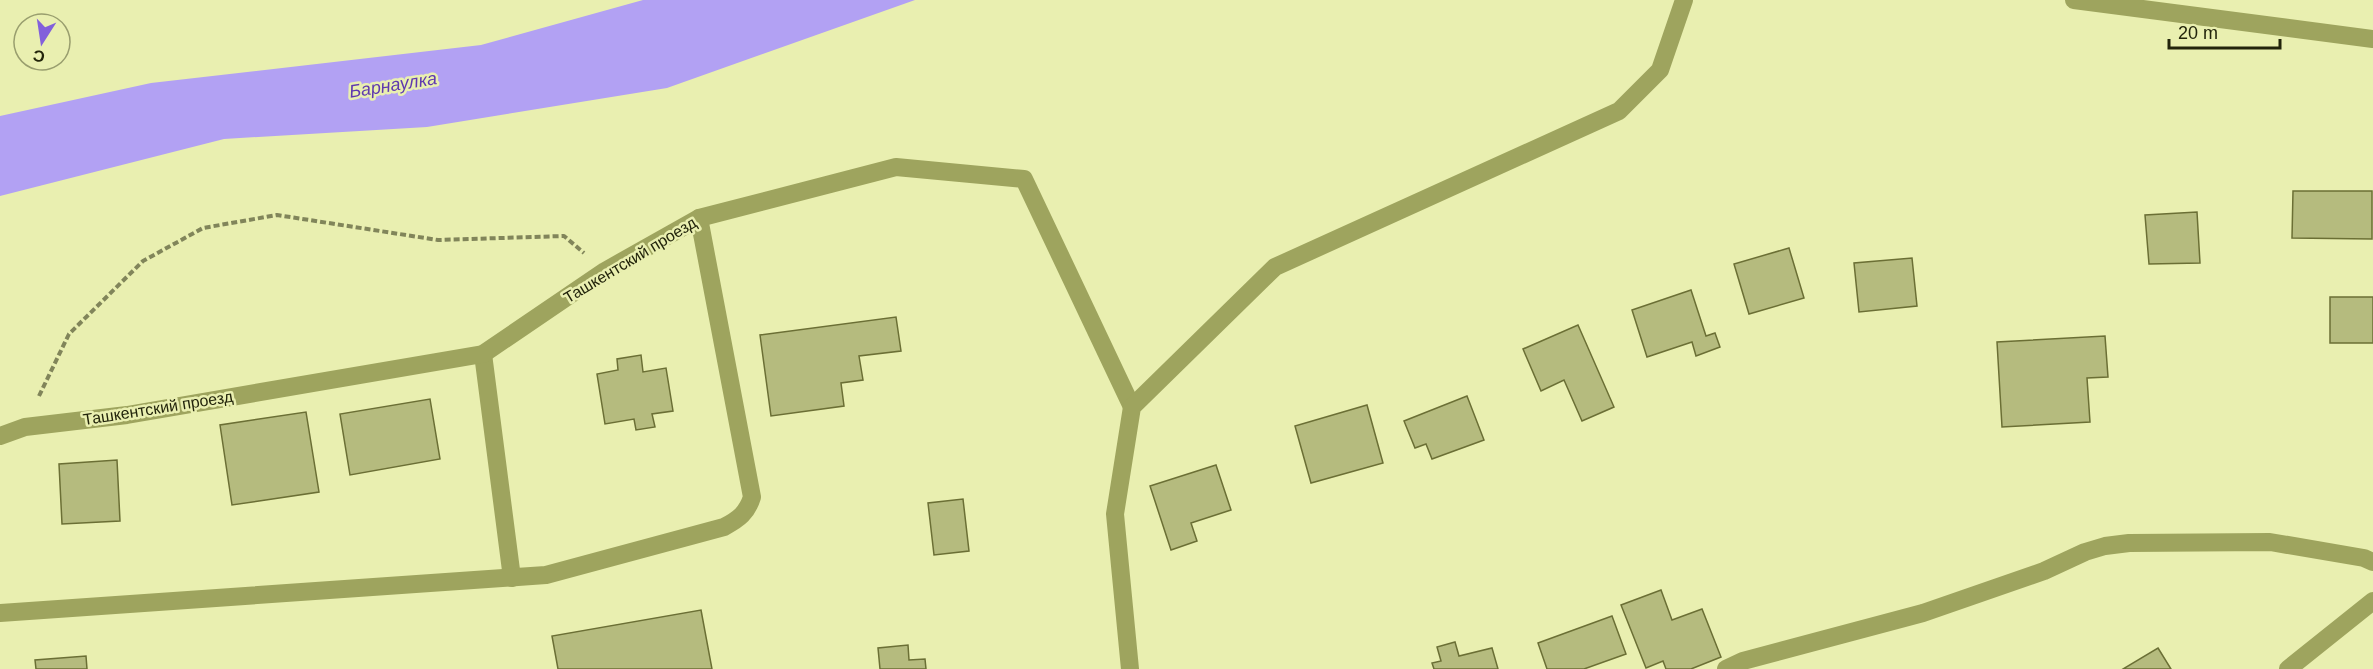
<svg xmlns="http://www.w3.org/2000/svg" width="2373" height="669" font-family="Arial,sans-serif">
  <rect width="100%" height="100%" fill="#e9efb0"/>
  <polygon fill="#b2a1f3" points="643,0 915,0 667,88 427,127 224,139 0,196 0,116 151,83 481,45"/>
  <g fill="#b5bb7e" stroke="#6b6f35" stroke-width="1.5">
    <polygon points="2293,191 2372,191 2372,239 2292,238"/>
    <polygon points="2197,212 2200,263 2149,264 2145,215"/>
    <polygon points="1789,248 1804,298 1749,314 1734,264"/>
    <polygon points="1912,258 1917,306 1859,312 1854,263"/>
    <polygon points="1691,290 1706,336 1715,333 1720,347 1696,356 1692,342 1647,357 1632,310"/>
    <rect x="2330" y="297" width="43" height="46"/>
    <polygon points="896,317 901,351 859,356 863,380 841,383 844,406 771,416 760,335"/>
    <polygon points="1578,325 1614,407 1582,421 1564,380 1541,391 1523,349"/>
    <polygon points="2105,336 2108,377 2087,378 2090,422 2002,427 1997,342"/>
    <polygon points="641,355 643,372 666,368 673,411 652,414 655,427 636,430 634,419 605,424 597,374 618,370 617,359"/>
    <polygon points="1467,396 1484,440 1432,459 1426,444 1415,448 1404,421"/>
    <polygon points="430,399 440,459 350,475 340,414"/>
    <polygon points="1367,405 1383,463 1311,483 1295,426"/>
    <polygon points="306,412 319,492 232,505 220,425"/>
    <polygon points="117,460 120,521 62,524 59,464"/>
    <polygon points="1216,465 1231,510 1191,523 1197,541 1171,550 1150,486"/>
    <polygon points="963,499 969,551 934,555 928,503"/>
    <polygon points="1661,590 1672,620 1702,609 1721,657 1691,669 1666,669 1663,661 1646,668 1621,605"/>
    <polygon points="701,610 712,669 558,669 552,636"/>
    <polygon points="1612,616 1626,654 1584,669 1547,669 1538,643"/>
    <polygon points="1455,642 1459,656 1492,648 1498,669 1434,669 1432,663 1441,661 1437,647"/>
    <polygon points="908,645 909,660 925,659 926,669 880,669 878,648"/>
    <polygon points="2158,648 2171,669 2123,669"/>
    <polygon points="86,656 87,669 36,669 35,660"/>
  </g>
  <g fill="none" stroke-linecap="round" stroke-linejoin="round">
    <polyline stroke="#81855a" stroke-width="4" stroke-dasharray="6 3" stroke-linecap="butt" points="39,396 69,334 143,261 203,228 277,215 438,240 564,236 584,253"/>
    <g stroke="#9ea45e" stroke-width="18">
      <polyline points="483,354 512,578"/>
      <path d="M0 613 546 575 724 527C739 519 747 513 752 497L699 218"/>
      <polyline points="1726,669 1743,661 1923,613 2044,571 2085,552 2105,546 2129,543 2270,542 2364,558 2373,562"/>
    </g>
    <g stroke="#9ea45e" stroke-width="18">
      <polyline points="2074,0 2373,39"/>
      <polyline points="0,436 25,427 127,415 483,354 605,271 699,218 896,167 1024,179 1132,407"/>
      <polyline points="1130,669 1115,514 1132,407 1275,267 1619,111 1660,70 1684,0"/>
      <polyline points="2288,669 2373,601"/>
    </g>
  </g>
  <g text-anchor="middle" dominant-baseline="central" stroke-width="5" stroke-linejoin="round" paint-order="stroke">
    <g font-size="16" fill="#22240b" stroke="#e9efb0">
      <text transform="translate(630 260) rotate(-31)">Ташкентский проезд</text>
      <text transform="translate(158 408) rotate(-9)">Ташкентский проезд</text>
    </g>
    <g font-size="18" font-style="italic" fill="#5f39af" stroke="#e9efb0">
      <text transform="translate(393 85) rotate(-9)">Барнаулка</text>
    </g>
  </g>
  <g transform="translate(42 42) rotate(192)"><circle r="28" fill="#e9efb0" stroke="#999e6e" stroke-width="1.5"/>
  <path d="M0-4.5L10 22L0 15L-10 22Z" fill="#8260db"/>
  <text y="-9" font-size="16" font-weight="bold" text-anchor="middle" fill="#22240b">С</text>
  </g>
  <path d="M2169 39v9h111v-9" fill="none" stroke="#22240b" stroke-width="3"/>
  <text x="2178" y="39" font-size="18" fill="#22240b" stroke="#e9efb0" stroke-width="4.5" paint-order="stroke">20 m</text>
</svg>
